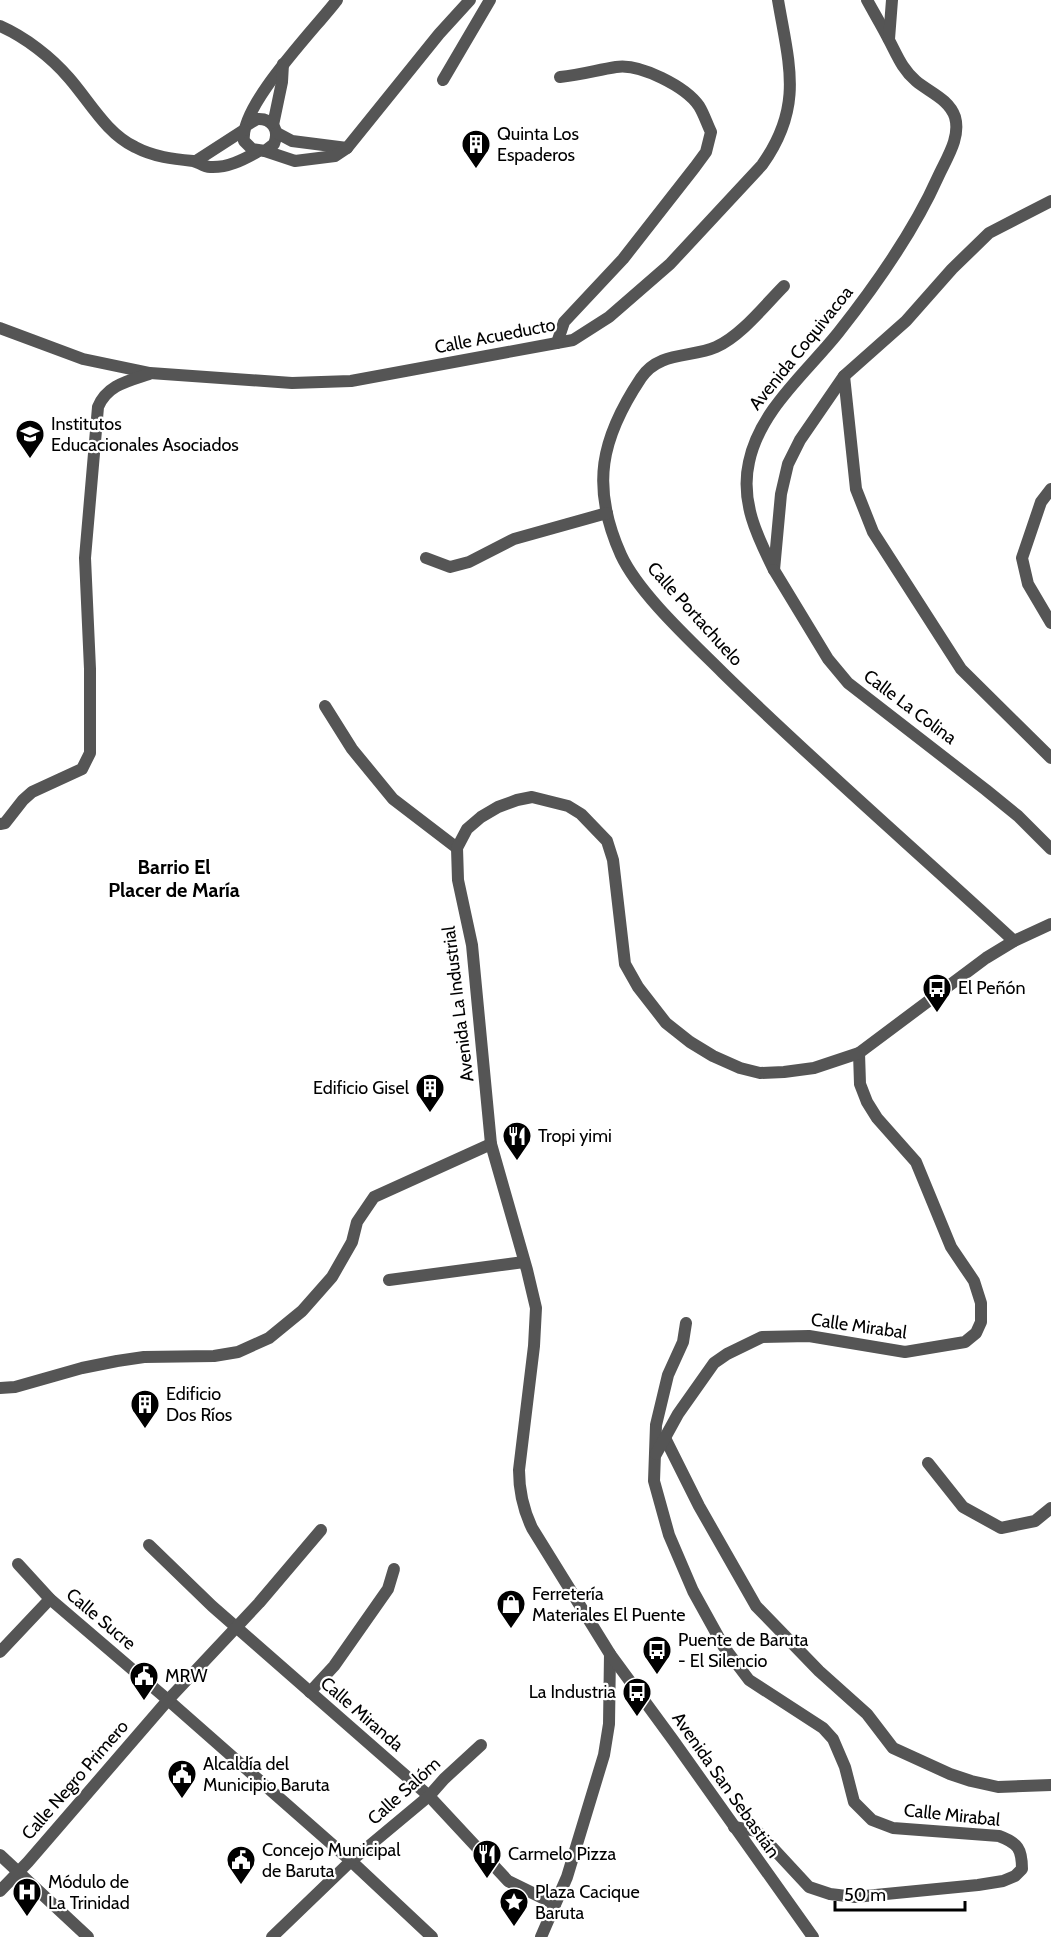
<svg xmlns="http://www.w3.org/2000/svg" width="1051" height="1937" font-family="Cabin,sans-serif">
  <rect width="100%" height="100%" fill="#fff"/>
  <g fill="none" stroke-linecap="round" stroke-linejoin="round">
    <g stroke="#555" stroke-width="12">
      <path d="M867 0C874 13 882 26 889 40 897 55 902 69 916 81 929 92 949 99 955 117 961 138 946 159 938 177 913 233 876 285 838 333 806 373 760 410 749 462 740 501 757 536 774 570L781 494 788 464 800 440 844 376 906 321 952 269 989 233 1051 201"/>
      <path d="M0 26C25 37 51 57 69 78 90 102 106 133 135 147 154 157 173 159 193 161 199 162 203 167 210 167 227 168 243 160 257 152"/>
      <polyline points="889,39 892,0"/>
      <polyline points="443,80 490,0"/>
      <path d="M247 125 257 119C272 118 280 130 274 144L265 151 252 149 244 141C239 106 315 29 337 0"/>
      <polyline points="273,125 282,82 283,64"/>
      <polyline points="277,133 292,141 347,148"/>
      <polyline points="265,151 295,161 335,156 347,148 439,34 470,0"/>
      <polyline points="196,161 244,130"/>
      <path d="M784 286C765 305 741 336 716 347 691 358 659 351 641 378 601 438 590 486 621 555 639 594 692 642 723 673 817 765 918 852 1014 941"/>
      <path d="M0 328 83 359 150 373 292 383 351 381 573 340 609 317 670 264 762 165C804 106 789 65 778 0"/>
      <path d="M557 343 564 322 623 259 695 167 706 152 711 132C707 124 704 114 699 106 686 87 640 63 616 67 597 70 581 75 560 77"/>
      <polyline points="844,376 856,489 873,532 961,669 1051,758"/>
      <polyline points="1051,489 1041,502 1022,558 1028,584 1051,623"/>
      <polyline points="426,558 450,567 469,562 514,539 607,513"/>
      <polyline points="774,570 828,659 848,683 986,790 1018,816 1051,849"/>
      <polyline points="325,706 352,749 393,799 457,848"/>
      <path d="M0 824 5 823 23 800 32 792 82 769 90 753V669L85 558 98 407C107 385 128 381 149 374"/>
      <polyline points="389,1280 524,1262"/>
      <path d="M686 1323 683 1342 668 1375 656 1425 654 1481 669 1535 693 1591 724 1647 749 1680 823 1728 833 1739 845 1767 854 1802 872 1820 893 1828 999 1836C1018 1843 1022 1849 1022 1869L1015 1876 1003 1881 978 1885 855 1897 830 1894 809 1887 757 1831 734 1827"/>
      <polyline points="0,1388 15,1387 82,1368 117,1361 144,1357 214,1356 238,1352 269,1338 302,1311 332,1277 352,1242 357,1222 374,1197 491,1144"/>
      <polyline points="665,1438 699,1506 756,1606 819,1671 867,1714 893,1748 950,1774 971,1781 998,1787 1051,1785"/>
      <polyline points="656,1454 678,1414 714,1363 727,1354 762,1337 809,1336 905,1352 965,1342 976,1333 981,1322 981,1303 974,1281 951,1247 916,1162 877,1118 867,1102 860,1084 859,1053"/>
      <polyline points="928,1463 963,1507 1001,1528 1035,1521 1051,1508"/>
      <polyline points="149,1545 212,1606 429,1796 508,1881 555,1904"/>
      <polyline points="18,1564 50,1599 168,1700 351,1861 432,1937"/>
      <polyline points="0,1652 50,1599"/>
      <polyline points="310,1692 334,1666 388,1589 394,1569"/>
      <polyline points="0,1855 88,1937"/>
      <polyline points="0,1891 28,1862 168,1700 259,1603 321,1530"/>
      <polyline points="272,1937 351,1861 429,1796 444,1779 481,1745"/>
      <polyline points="541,1937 567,1877 604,1755 609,1724 610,1654"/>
    </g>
    <path stroke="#555" stroke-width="12" d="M813 1937 673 1740 610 1654 532 1528C523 1509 519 1491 519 1470L534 1346 536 1308 527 1270 491 1144 472 945 458 880 457 848 467 829 481 817 498 807 517 800 532 797 568 806 581 814 607 841 613 860 625 964 638 987 666 1023 690 1042 713 1056 740 1068 760 1073 784 1072 814 1068 859 1053 986 958 1014 941 1051 924"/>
  </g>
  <defs>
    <g id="building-pin" transform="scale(1.5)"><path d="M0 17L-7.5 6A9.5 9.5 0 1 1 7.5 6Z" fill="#000" stroke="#fff"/><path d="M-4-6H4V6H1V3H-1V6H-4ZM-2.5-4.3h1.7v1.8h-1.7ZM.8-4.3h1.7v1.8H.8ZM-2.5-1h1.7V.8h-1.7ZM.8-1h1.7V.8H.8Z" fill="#fff"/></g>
    <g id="school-pin" transform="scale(1.5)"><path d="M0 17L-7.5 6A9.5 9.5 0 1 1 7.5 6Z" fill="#000" stroke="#fff"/><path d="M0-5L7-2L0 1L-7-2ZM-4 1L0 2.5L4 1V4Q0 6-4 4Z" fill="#fff"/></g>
    <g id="bus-pin" transform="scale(1.5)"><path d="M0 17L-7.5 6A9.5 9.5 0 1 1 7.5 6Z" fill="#000" stroke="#fff"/><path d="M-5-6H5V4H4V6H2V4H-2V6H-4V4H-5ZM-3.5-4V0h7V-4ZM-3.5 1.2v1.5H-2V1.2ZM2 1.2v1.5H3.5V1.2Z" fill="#fff"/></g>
    <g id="restaurant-pin" transform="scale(1.5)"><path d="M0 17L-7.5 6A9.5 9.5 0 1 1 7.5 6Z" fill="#000" stroke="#fff"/><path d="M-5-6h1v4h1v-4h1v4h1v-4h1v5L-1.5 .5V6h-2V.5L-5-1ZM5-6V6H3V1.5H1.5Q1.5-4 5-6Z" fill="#fff"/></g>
    <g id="shop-pin" transform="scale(1.5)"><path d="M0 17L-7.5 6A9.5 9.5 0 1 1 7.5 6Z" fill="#000" stroke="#fff"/><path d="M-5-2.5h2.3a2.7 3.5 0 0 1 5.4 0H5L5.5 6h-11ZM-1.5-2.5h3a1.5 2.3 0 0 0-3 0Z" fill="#fff"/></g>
    <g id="civic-pin" transform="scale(1.5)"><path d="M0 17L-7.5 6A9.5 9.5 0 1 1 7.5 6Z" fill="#000" stroke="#fff"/><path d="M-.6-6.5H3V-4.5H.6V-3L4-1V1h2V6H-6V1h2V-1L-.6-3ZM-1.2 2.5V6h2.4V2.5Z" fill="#fff"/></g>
    <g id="hospital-pin" transform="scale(1.5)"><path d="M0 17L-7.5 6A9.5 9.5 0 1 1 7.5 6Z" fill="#000" stroke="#fff"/><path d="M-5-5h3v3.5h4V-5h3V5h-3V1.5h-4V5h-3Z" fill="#fff"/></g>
    <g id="sight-pin" transform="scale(1.5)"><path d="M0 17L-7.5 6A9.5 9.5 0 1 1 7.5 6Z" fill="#000" stroke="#fff"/><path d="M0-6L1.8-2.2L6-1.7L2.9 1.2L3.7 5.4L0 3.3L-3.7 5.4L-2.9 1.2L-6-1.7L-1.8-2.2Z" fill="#fff"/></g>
  </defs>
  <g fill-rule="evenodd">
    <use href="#building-pin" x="476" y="144"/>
    <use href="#school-pin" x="30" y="434"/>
    <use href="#bus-pin" x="937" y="988"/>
    <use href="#building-pin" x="430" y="1088"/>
    <use href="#restaurant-pin" x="517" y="1136"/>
    <use href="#building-pin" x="145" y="1404"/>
    <use href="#shop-pin" x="511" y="1604"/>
    <use href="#bus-pin" x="657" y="1650"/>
    <use href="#civic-pin" x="144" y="1676"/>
    <use href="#bus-pin" x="637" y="1692"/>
    <use href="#civic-pin" x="182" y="1774"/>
    <use href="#restaurant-pin" x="487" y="1854"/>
    <use href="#civic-pin" x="241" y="1860"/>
    <use href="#hospital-pin" x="27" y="1892"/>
    <use href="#sight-pin" x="514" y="1902"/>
  </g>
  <g text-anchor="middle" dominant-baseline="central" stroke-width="4.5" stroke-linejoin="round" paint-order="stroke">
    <g font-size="18" fill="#000" stroke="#fff" text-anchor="start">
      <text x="497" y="134">Quinta Los<tspan x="497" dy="21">Espaderos</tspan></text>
      <text x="51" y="424">Institutos<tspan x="51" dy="21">Educacionales Asociados</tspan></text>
      <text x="958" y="988">El Peñón</text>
      <text x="409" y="1088" text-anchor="end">Edificio Gisel</text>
      <text x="538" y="1136">Tropi yimi</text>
      <text x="166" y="1394">Edificio<tspan x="166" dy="21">Dos Ríos</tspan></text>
      <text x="532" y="1594">Ferretería<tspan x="532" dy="21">Materiales El Puente</tspan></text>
      <text x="678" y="1640">Puente de Baruta<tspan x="678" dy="21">- El Silencio</tspan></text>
      <text x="165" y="1676">MRW</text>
      <text x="616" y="1692" text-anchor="end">La Industria</text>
      <text x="203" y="1764">Alcaldía del<tspan x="203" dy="21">Municipio Baruta</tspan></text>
      <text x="262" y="1850">Concejo Municipal<tspan x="262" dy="21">de Baruta</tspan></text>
      <text x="508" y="1854">Carmelo Pizza</text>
      <text x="48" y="1882">Módulo de<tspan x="48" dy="21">La Trinidad</tspan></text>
      <text x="535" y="1892">Plaza Cacique<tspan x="535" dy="21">Baruta</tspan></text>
    </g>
    <g font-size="18" fill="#000" stroke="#fff">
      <text transform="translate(495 336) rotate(-11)">Calle Acueducto</text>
      <text transform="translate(801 348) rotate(-51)">Avenida Coquivacoa</text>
      <text transform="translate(695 614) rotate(48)">Calle Portachuelo</text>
      <text transform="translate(910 707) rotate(37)">Calle La Colina</text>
      <text transform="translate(458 1004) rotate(-97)">Avenida La Industrial</text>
      <text transform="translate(859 1326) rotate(8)">Calle Mirabal</text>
      <text transform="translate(101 1619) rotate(40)">Calle Sucre</text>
      <text transform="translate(362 1714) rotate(41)">Calle Miranda</text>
      <text transform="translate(75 1780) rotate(-49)">Calle Negro Primero</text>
      <text transform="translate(726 1785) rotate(55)">Avenida San Sebastián</text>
      <text transform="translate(404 1791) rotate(-42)">Calle Salóm</text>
      <text transform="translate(952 1815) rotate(6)">Calle Mirabal</text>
    </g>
    <g font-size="20" font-weight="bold" fill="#000" stroke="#fff">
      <text x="174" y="867">Barrio El<tspan x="174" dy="23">Placer de María</tspan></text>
    </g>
  </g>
  <path d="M835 1901v9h130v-9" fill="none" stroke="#000000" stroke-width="3"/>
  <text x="844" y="1901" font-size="18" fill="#000000" stroke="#ffffff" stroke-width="4.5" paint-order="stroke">50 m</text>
</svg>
